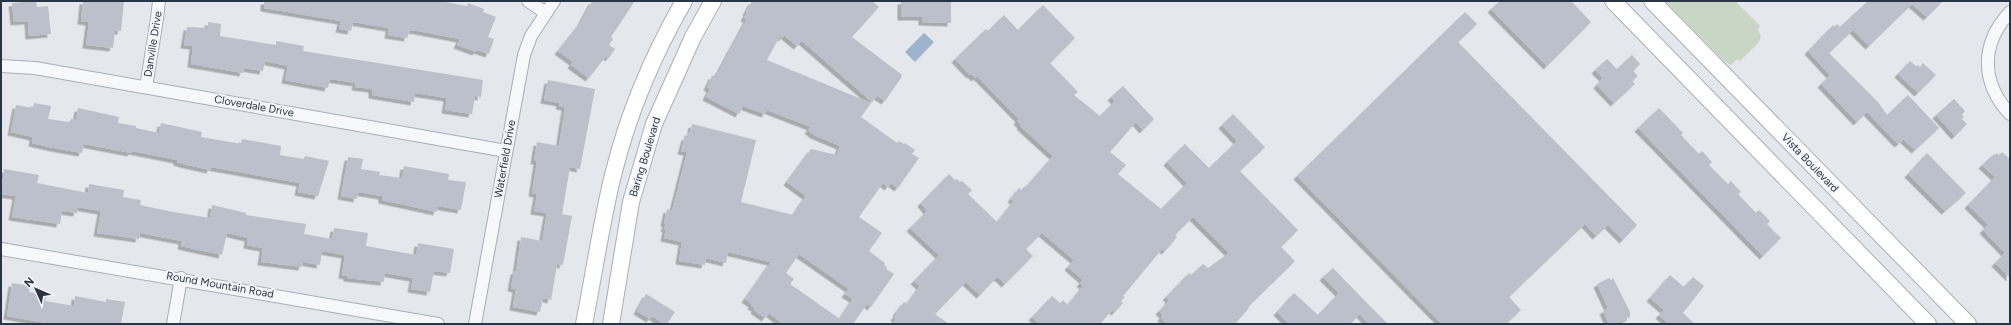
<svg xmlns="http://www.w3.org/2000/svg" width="2011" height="325" font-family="Figtree,sans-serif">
  <defs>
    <filter id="shadow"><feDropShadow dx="-3.5" dy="3.5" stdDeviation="0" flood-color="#0004"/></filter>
  </defs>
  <rect width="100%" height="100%" fill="#e4e7ec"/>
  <polygon fill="#c9d6c5" points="1665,1 1735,1 1760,26 1758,29 1761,37 1758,43 1740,61 1737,59 1731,65 1724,61"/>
  <polygon fill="#9fb4cc" points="924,33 934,42 915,62 905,52"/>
  <g fill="#bbc0ca" fill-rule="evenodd" filter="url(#shadow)">
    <polygon points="36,1 37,7 48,6 51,34 29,36 28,21 14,22 12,3"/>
    <polygon points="83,1 124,1 121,31 115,31 113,48 86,45 89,22 81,21"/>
    <polygon points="264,1 440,1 467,6 468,3 484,9 483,12 496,17 488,37 494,39 489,54 477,50 476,52 457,45 460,39 418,31 410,30 407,38 388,35 389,28 353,22 351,31 339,29 341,21 264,8"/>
    <polygon points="592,1 635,1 611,37 613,39 609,45 615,49 609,58 606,56 589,78 571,65 573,62 558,51 581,22"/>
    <path d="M752 1H872L879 7 852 37 902 75 901 78 885 101 877 96 872 102 802 41 797 46 784 35 782 38 780 36 767 60 871 103 861 117 897 143 899 141 904 144 905 143 915 150 912 154 919 158 898 188 891 183 888 187 883 183 859 217 882 233 869 251 885 263 884 265 887 267 886 269 894 274 871 307 867 304 853 324H783L769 313 765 318 754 310 755 308 751 306 752 304 745 299 771 262 728 252 726 263 706 258 705 265 679 261 682 242 664 238 666 229 664 228 666 224 664 223 667 209 672 211 687 152 681 151 685 137H687L688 132 690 133 692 124 756 140 741 202 793 215 806 196 787 182 811 149 837 155 840 146 814 135 808 130 811 127 767 110 765 114 743 106 739 114 706 97 710 89 707 87 712 76H714L716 72 718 73 728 54 747 19 744 18 747 13 746 12ZM799 254 849 289 845 294 853 299 840 319 790 284 794 279 786 273Z"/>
    <polygon points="901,1 951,1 951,23 922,22 922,17 901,17"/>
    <polygon points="1500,1 1571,1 1591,22 1547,66 1491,9"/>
    <polygon points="1868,1 1943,1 1927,17 1912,4 1869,46 1853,30 1829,53 1878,102 1887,115 1908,95 1939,128 1915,150 1900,136 1903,140 1898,144 1867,112 1857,122 1821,84 1830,75 1808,51 1833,25 1834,27 1837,24 1840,27"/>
    <polygon points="1043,5 1075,38 1050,63 1078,92 1074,95 1100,116 1115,101 1111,97 1123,86 1154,119 1143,130 1136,122 1110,152 1126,165 1118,174 1161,209 1187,183 1167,162 1185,144 1209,168 1237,141 1222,125 1233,114 1265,147 1240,171 1298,230 1281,247 1295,261 1248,307 1249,308 1235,324 1168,324 1161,318 1163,315 1159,311 1167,303 1169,299 1166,297 1189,273 1191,275 1203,264 1208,268 1229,253 1193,217 1175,235 1177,237 1169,247 1165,251 1162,249 1123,296 1125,297 1121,301 1123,303 1115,312 1112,310 1100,324 1040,324 1032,317 1052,296 1060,303 1063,300 1068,305 1083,286 1080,283 1083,280 1068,267 1074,260 1042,233 1026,249 1033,256 1005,284 999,278 996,278 980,295 966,282 935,314 949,324 893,324 896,319 894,317 897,314 896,313 904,302 907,304 920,286 914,281 939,255 910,228 927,211 921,203 949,174 955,180 957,179 960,182 962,181 972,190 968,194 997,222 1014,201 1011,199 1019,188 1021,190 1025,186 1026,187 1053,156 1020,126 1021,125 1017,121 1019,119 977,76 975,78 971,74 970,75 955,59 986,29 988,31 1004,15 1018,30"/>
    <polygon points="1465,12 1477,24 1458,42 1637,225 1623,240 1608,225 1596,236 1585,224 1509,297 1521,310 1506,324 1442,324 1297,176"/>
    <polygon points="208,22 221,24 220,36 276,45 276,41 304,46 303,51 483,80 481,97 475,96 472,114 445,110 447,98 415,93 414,102 372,95 372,89 355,87 356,83 330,79 328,88 285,80 288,66 265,61 263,71 244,68 243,73 191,64 193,46 184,45 187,27 208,28"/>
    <polygon points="1632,55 1640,64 1633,71 1638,76 1632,81 1635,84 1614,103 1597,85 1603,78 1595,70 1607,59 1617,69"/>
    <polygon points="1910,61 1916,66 1917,65 1920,67 1923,63 1936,75 1918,93 1898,74"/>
    <polygon points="548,80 595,89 580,169 570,167 562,214 572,216 563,265 557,264 551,300 543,298 540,312 513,307 516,289 511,288 514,271 516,271 521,237 542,241 547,213 534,211 537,194 532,193 537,161 534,161 537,142 559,146 565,107 559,106 560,103 544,100"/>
    <polygon points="1954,99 1965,111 1962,115 1964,117 1962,119 1967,124 1955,136 1936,115"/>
    <polygon points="34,103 51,106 48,119 69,122 71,119 76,120 78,108 119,117 118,123 136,126 136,128 159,133 161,123 202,132 201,137 241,144 242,139 259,142 281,146 280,155 304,159 305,156 329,161 318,196 298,192 300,183 211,167 210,170 183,164 177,162 177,160 132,151 131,153 84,144 82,153 54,148 32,143 33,137 11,132 16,105 33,108"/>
    <polygon points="1659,108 1683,133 1681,135 1699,154 1702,151 1712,162 1709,165 1728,184 1731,181 1741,192 1738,194 1756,213 1759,210 1770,221 1767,224 1781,238 1763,256 1638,128"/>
    <polygon points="2002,152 2010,159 2010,278 1995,263 2005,253 1983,230 1988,225 1968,205 1995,177 1982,165 1994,154 1995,155 1997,153 1999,155"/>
    <polygon points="1927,153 1966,193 1945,211 1908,174"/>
    <polygon points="348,157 363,159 361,169 380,172 379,175 402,178 404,166 449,174 448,180 466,182 461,210 438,206 437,212 382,200 382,196 358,192 357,199 341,196"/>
    <polygon points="4,169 39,175 37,183 88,193 89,184 124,190 123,197 141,200 140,205 168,211 210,218 212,205 246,213 246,215 306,224 304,234 332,239 334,228 368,233 366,246 416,255 418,243 454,249 450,273 434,271 430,292 411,289 413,278 385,273 384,282 347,278 347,276 342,275 345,255 322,251 320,265 303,262 302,267 261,262 263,248 247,245 248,238 227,233 222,255 181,246 182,241 140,233 139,239 97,233 101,211 78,207 77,213 62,211 60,224 12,217 16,196 1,194"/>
    <polygon points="1333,268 1363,299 1388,324 1369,324 1360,314 1350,324 1289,324 1277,312 1294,293 1318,315 1339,293 1323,277"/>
    <polygon points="1670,275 1684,287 1693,277 1704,286 1683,313 1695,324 1669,324 1659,315 1664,310 1650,298"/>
    <polygon points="1609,278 1611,280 1613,278 1630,312 1630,317 1615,324 1609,324 1603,311 1608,308 1597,284"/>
    <polygon points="12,283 30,286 29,292 46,295 45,301 74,306 75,296 106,302 106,299 125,302 121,324 52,324 7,316"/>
    <polygon points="646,294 675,312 667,324 664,324 652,316 650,319 637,311"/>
  </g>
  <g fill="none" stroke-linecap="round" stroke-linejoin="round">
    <g stroke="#a9aeb7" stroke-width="14">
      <g id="street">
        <polyline points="528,1 546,13"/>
        <path d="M2010 12C1980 44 1981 83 2010 114"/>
        <polyline points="1,66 35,68 506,151"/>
        <polyline points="146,87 157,19 159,1"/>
        <polyline points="1,249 438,324"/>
        <polyline points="173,324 181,278"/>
        <polyline points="475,324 524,55 531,36 554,1"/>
      </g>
    </g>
    <g stroke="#a9aeb7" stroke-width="18">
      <g id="secondary">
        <polyline points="1613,1 1928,324"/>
        <polyline points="1652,1 1968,324"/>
        <path d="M584 324C594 274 601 224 613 175 628 114 653 55 684 1"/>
        <polyline points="611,324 631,202 654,124 693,37 713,1"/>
      </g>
    </g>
    <use href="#street" stroke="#f7f8fa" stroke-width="12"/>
    <use href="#secondary" stroke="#fff" stroke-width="16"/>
  </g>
  <g text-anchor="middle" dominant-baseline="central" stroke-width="4" stroke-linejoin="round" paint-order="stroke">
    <g font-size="11" fill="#2b3445" stroke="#f4f6f9">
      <text transform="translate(153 44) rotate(-81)">Danville Drive</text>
      <text transform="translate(254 106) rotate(10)">Cloverdale Drive</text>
      <text transform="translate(645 157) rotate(-73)">Baring Boulevard</text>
      <text transform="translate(505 159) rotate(-80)">Waterfield Drive</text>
      <text transform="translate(1810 163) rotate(46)">Vista Boulevard</text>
      <text transform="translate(220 285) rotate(10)">Round Mountain Road</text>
    </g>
  </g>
  <rect width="2011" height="325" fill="none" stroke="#2b3445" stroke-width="4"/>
  <g transform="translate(36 289) rotate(315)" stroke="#f4f6f9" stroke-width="3" paint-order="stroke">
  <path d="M0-3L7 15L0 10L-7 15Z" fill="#2b3445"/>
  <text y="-6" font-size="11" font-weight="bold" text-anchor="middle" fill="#2b3445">N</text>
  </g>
</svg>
